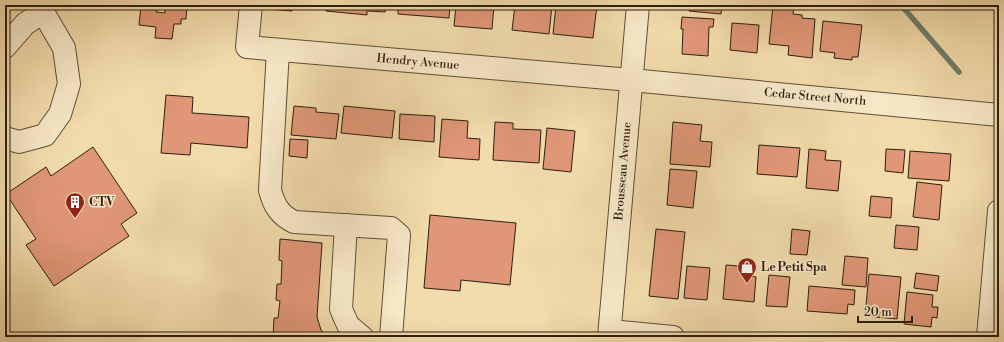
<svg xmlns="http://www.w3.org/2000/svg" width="1004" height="342" font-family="'Libre Bodoni',serif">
  <rect width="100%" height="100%" fill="#f2dbab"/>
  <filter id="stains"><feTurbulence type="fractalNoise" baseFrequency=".005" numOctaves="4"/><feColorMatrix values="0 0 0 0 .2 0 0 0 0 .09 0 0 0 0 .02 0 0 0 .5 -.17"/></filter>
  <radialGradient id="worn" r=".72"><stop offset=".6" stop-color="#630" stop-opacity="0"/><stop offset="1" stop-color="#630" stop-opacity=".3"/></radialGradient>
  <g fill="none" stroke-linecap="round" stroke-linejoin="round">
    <polyline stroke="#6f7d6a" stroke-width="5.5" points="901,5 959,72"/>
  </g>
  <g fill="#e09777" stroke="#2c1f10">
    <polygon points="165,5 187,5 186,19 181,19 181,24 174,24 172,39 155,38 156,27 139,25 141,6 156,7 156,12 165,13"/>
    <polygon points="267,5 323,5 323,9 292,6 292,11 267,9"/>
    <polygon points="327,5 386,5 385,12 367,11 367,15 326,11"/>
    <polygon points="398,5 450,5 449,18 398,14"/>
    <polygon points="456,5 494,5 492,29 454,26"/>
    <polygon points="515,5 552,5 549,34 512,30"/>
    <polygon points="556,5 597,5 593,38 553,34"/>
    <polygon points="690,5 722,5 721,14 689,11"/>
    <polygon points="773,5 794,5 793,14 802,15 802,18 815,19 812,58 788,55 789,46 769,44"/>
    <polygon points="682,17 714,19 713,27 709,27 708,56 682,54 683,29 681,29"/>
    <polygon points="823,21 862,25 858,57 852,57 852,60 834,58 835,53 820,51"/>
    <polygon points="732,23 759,25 757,53 730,50"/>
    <polygon points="166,95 193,97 192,113 249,117 247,148 191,143 190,155 161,153"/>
    <polygon points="294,106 316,108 316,112 339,114 336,139 291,135"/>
    <polygon points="344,106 395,111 392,138 341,133"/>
    <polygon points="400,114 435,116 434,142 399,139"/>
    <polygon points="442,119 468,121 467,138 480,139 479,160 439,157"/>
    <polygon points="495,122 513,123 513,129 541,130 539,163 493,160"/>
    <polygon points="673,122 702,125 700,141 712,142 710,167 670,164"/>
    <polygon points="547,128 575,131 571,172 543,169"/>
    <polygon points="290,139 308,140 307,158 289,156"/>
    <polygon points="759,145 800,148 797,177 757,174"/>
    <polygon points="93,147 137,213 121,224 129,236 54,286 26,245 36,239 6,194 46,167 51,176"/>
    <polygon points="809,149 826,151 825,160 841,161 838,191 806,188"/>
    <polygon points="886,149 905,150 903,173 885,171"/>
    <polygon points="910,151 951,154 949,181 908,178"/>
    <polygon points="670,169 697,171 693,208 667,205"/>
    <polygon points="917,182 942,185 939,220 913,217"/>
    <polygon points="871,196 892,198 891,218 869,216"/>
    <polygon points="430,215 516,223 510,285 461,280 460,291 424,288"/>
    <polygon points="896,225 919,227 917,250 894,248"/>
    <polygon points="656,229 685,232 678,299 649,296"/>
    <polygon points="792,229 810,231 807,255 790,254"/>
    <polygon points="280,239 322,243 317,317 321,330 327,337 273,337 274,318 278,318 280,301 276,300 277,284 281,284 282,261 279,260"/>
    <polygon points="845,256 868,258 866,287 842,285"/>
    <polygon points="726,265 752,267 751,276 756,277 754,302 723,299"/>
    <polygon points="687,266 710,268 707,300 684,298"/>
    <polygon points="916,273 939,276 937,291 914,288"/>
    <polygon points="869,274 901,277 897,319 865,316"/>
    <polygon points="769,275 790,277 787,307 766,306"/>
    <polygon points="809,286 855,290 854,305 848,304 847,314 807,311"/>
    <polygon points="907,292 933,295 932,307 938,307 937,318 932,317 931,327 904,324"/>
  </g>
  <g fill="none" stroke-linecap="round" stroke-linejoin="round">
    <g stroke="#5e4e37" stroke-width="24">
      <g id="minor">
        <polyline points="251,5 247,47 631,80 999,115"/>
        <polyline points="5,47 25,24 43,12"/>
        <path d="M278 50 270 190C274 206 280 215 294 222L391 228 399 235 391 337"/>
        <polyline points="5,138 19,142 45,135 60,114 69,84 64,48 43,12 44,5"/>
        <polyline points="346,225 341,309 348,325 362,337"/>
        <polyline points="610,331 673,337"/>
        <polyline points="609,337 638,5"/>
        <polyline points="988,337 999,211"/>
      </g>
    </g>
    <use href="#minor" stroke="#f7e8c8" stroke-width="22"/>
  </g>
  <defs>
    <g id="building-pin" transform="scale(1)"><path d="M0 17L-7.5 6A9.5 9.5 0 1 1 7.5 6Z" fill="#8f2418" stroke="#f7e8c8"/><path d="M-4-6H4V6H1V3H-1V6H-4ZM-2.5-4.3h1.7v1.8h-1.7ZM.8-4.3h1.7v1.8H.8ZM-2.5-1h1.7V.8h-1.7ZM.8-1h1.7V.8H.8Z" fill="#fff"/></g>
    <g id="shop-pin" transform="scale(1)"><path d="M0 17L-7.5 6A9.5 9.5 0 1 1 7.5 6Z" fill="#8f2418" stroke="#f7e8c8"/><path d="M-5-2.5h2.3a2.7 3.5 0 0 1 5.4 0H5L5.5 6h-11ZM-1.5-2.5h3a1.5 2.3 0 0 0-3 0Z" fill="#fff"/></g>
  </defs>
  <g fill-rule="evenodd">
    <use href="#building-pin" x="75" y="202"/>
    <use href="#shop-pin" x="747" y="267"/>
  </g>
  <g text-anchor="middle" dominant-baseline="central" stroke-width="3" stroke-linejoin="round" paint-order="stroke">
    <g font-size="12" fill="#2c1f10" stroke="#f7e8c8">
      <text transform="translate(418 62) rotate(5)">Hendry Avenue</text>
      <text transform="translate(815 97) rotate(5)">Cedar Street North</text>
      <text transform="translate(623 171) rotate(-85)">Brousseau Avenue</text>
    </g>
    <g font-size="12" font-weight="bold" fill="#2c1f10" stroke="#f7e8c8" text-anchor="start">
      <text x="89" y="202">CTV</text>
      <text x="761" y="267">Le Petit Spa</text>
    </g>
  </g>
  <rect width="1004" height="342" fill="none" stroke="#f2dbab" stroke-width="20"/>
  <rect x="6" y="6" width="992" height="330" fill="none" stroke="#2c1f10" stroke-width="2"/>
  <rect x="10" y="10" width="984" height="322" fill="none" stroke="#2c1f10"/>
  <path d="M858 316v6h54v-6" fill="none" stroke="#2c1f10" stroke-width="2"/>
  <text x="864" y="316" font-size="12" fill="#2c1f10" stroke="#f7e8c8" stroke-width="3" paint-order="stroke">20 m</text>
  <rect width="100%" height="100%" filter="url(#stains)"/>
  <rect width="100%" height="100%" fill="url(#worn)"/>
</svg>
